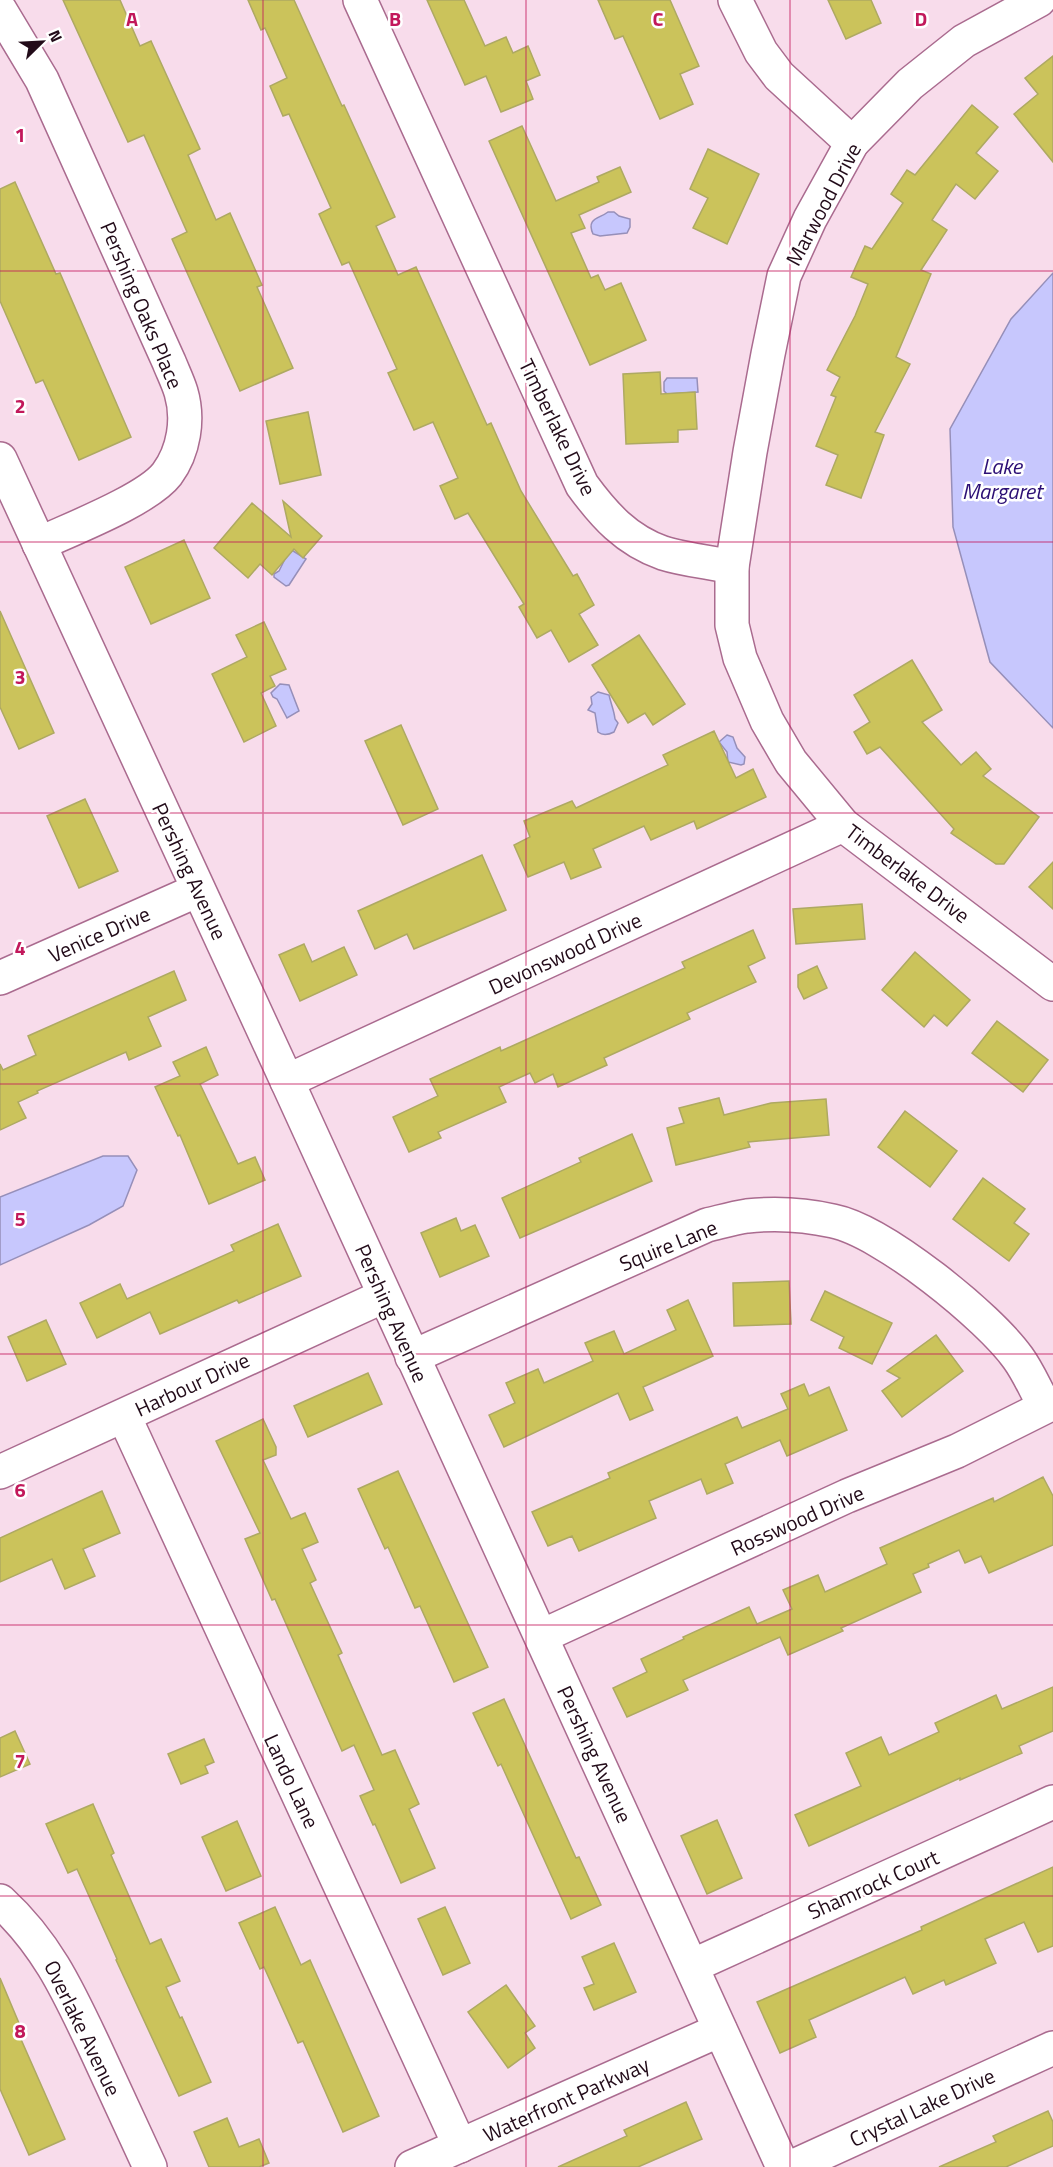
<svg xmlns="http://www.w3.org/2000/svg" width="1053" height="2167" font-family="'Titillium Web',sans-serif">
  <rect width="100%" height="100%" fill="#f8dceb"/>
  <g fill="#c7c7fd" stroke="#968fb9" stroke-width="1.5">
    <path d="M608 212H614L619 216 630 219V227L627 233 600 236 593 234C586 218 599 219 608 212Z"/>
    <polygon points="1053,273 1053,728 990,662 953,527 950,429 1011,319"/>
    <polygon points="667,378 697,378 698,392 667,394 664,391 664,382"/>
    <polygon points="290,549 306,559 289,585 286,586 274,577 274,574 279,571"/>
    <polygon points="280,684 289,685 299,711 287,718 277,699 273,697 271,693"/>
    <path d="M598 692 609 695C611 704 614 710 615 719L618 723 614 732C608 735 603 736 598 732L595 713 588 710 592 704 591 697Z"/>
    <polygon points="727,735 733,737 737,748 745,757 744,764 741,765 728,762 727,752 719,742"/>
    <polygon points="103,1156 128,1156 137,1170 123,1206 89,1225 0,1265 0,1197"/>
  </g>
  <g fill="#cbc35b" stroke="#aea962" stroke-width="1.5">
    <polygon points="63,0 120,0 140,46 151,41 200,149 188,155 216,220 230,213 262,285 257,287 293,368 240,391 172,239 187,232 144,135 128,142"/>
    <polygon points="248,0 294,0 342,106 344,105 395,217 376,226 398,275 416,267 487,425 491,423 521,491 573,576 577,574 594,605 579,614 598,645 569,662 551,630 537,638 519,607 524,604 468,513 455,519 440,486 458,478 433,422 414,430 388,373 397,369 349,262 342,265 319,214 331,208 289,114 283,116 270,86 287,78 265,28 261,30"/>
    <polygon points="427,0 464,0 485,46 506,37 513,53 528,46 540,75 526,81 533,99 501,112 486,76 465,85"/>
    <polygon points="598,0 670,0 699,66 680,74 693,104 660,119 623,36 615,39"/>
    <polygon points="828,0 871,0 881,23 846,39"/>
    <polygon points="1053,56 1053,162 1014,114 1038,94 1025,78"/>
    <polygon points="972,105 998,127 976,153 998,171 975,199 956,184 932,220 947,230 921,270 931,274 896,357 910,364 875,432 884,435 861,498 826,485 838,455 816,446 836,397 831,395 840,377 827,370 855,316 868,284 851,277 865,246 872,249 903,203 891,194 907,170 915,175"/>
    <polygon points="522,126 556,201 599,182 597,177 620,167 631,192 579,215 585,228 571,233 591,278 598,275 605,290 621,283 646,340 590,365 489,141"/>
    <polygon points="708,149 759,174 727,244 693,228 708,198 690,189"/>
    <polygon points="15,182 56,274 60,273 131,437 79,460 43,380 36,383 0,301 0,189"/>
    <polygon points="660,372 661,394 695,392 697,429 678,430 678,442 626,444 623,374"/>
    <polygon points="308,412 321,475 280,484 266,421"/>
    <polygon points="283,501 322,536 303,558 294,549 272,575 260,564 248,578 214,548 252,503 291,537"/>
    <polygon points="184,540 210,598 151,624 125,567"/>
    <polygon points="0,611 54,733 19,749 0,707"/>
    <polygon points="264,622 286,669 270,676 275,686 261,693 276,726 244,742 212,674 247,657 236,635"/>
    <polygon points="639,635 685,704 653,725 645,713 628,723 592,665"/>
    <polygon points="912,660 942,710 922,722 961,765 976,752 991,769 983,776 1039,817 1004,864 996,864 951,833 954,829 880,747 867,754 854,732 870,722 854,695"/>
    <polygon points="401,725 438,809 403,825 365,741"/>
    <polygon points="714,731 736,778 753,769 766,797 697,829 694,821 651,840 644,826 593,849 601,867 571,879 564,862 528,877 514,845 530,837 524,821 572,801 576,808 668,765 663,755"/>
    <polygon points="85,799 118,871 79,888 47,816"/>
    <polygon points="482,855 506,910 414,949 407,934 375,949 358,911"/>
    <polygon points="1053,862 1053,909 1029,887"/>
    <polygon points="862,904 865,939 796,944 793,909"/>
    <polygon points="753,930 765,958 748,966 756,982 687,1013 690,1019 604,1058 607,1065 558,1087 553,1074 535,1083 530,1073 499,1087 506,1102 438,1132 441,1138 409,1152 393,1117 438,1096 430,1079 500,1047 501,1051 685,968 682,962"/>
    <polygon points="304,944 312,962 344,947 357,975 300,1001 279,955"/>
    <polygon points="915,952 970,1000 947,1026 934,1015 924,1027 882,990"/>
    <polygon points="817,966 827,988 804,999 798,987 798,975"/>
    <polygon points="174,971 186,1000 148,1017 161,1046 129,1060 126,1052 37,1091 38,1093 18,1102 26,1118 0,1130 0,1064 3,1070 36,1055 28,1036"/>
    <polygon points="997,1021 1048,1060 1023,1092 972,1053"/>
    <polygon points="206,1047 218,1075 200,1084 238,1164 255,1157 265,1180 209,1204 180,1135 178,1136 155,1087 180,1076 173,1062"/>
    <polygon points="719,1098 724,1115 771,1103 826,1099 829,1135 748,1142 750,1147 676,1165 667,1128 684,1123 679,1108"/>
    <polygon points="905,1111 957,1151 930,1187 878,1147"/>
    <polygon points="632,1134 652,1181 520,1238 502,1198 581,1162 579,1158"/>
    <polygon points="983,1178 1025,1209 1014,1223 1029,1234 1009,1261 953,1219"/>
    <polygon points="456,1218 461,1231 475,1225 489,1256 440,1277 421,1233"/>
    <polygon points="278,1224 301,1276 239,1303 237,1300 160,1334 150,1312 97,1338 80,1303 120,1284 127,1299 234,1251 231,1245"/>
    <polygon points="789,1281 791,1324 734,1326 733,1283"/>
    <polygon points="825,1291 892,1323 872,1364 839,1348 844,1337 811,1320"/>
    <polygon points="688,1300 713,1356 643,1387 653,1410 630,1420 618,1393 504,1447 489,1415 515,1403 506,1383 538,1369 544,1383 593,1361 585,1343 614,1331 624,1354 676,1330 667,1310"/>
    <polygon points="46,1320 66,1364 27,1381 8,1337"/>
    <polygon points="936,1335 963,1371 902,1417 882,1391 900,1378 887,1371"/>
    <polygon points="368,1373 382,1404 308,1437 294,1406"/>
    <polygon points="804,1384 809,1396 829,1387 847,1430 787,1456 780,1440 725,1464 733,1483 707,1494 701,1479 649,1501 656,1518 579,1551 572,1536 548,1546 532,1512 610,1478 608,1473 737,1417 742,1428 788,1409 781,1394"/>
    <polygon points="263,1419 276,1447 276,1455 263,1460 291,1519 305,1513 318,1542 302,1549 316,1580 310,1583 342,1653 338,1655 382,1755 395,1750 419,1804 409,1809 435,1868 401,1883 375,1824 373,1825 360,1796 374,1790 354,1745 342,1751 275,1599 272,1600 245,1539 260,1533 216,1441"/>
    <polygon points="398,1471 488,1667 454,1682 420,1606 415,1608 388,1547 385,1549 358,1489"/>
    <polygon points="1043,1477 1053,1496 1053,1545 989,1573 981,1556 965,1563 959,1550 928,1564 929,1567 913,1574 921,1592 841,1628 843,1631 788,1655 780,1637 683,1680 688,1690 627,1717 613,1688 647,1672 641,1659 684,1639 683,1637 749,1607 757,1624 792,1609 783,1590 818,1575 825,1592 887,1564 880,1548 993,1498 994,1502"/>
    <polygon points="102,1491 120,1533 83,1549 95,1576 65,1589 52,1559 0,1582 0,1538"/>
    <polygon points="1053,1687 1053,1731 1019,1746 1022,1753 960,1780 960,1778 809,1846 795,1815 861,1786 846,1753 881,1737 889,1755 939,1732 935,1723 996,1695 1002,1709"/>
    <polygon points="504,1699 576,1858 579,1857 601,1905 571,1919 501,1764 498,1766 473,1713"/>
    <polygon points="15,1731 30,1764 0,1777 0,1738"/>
    <polygon points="204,1739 214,1762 205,1766 208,1773 181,1784 168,1754"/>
    <polygon points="93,1804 114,1853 111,1855 150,1944 161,1939 180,1981 166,1987 180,2018 182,2017 211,2082 179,2096 116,1960 117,1959 77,1869 68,1873 46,1824"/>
    <polygon points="717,1820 742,1878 707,1894 681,1836"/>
    <polygon points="237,1821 261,1876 226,1891 202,1837"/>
    <polygon points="1053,1867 1053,1946 1038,1952 1024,1922 985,1939 996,1963 946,1985 944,1980 913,1994 905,1977 809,2020 816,2037 780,2053 757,2002 922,1930 921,1927"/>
    <polygon points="275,1907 301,1965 310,1960 379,2116 343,2132 303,2041 298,2043 264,1967 260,1969 239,1923"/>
    <polygon points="445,1907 470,1963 443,1975 418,1919"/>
    <polygon points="614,1943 636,1992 594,2010 584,1988 594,1984 582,1957"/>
    <polygon points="0,1978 24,2035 20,2037 65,2139 29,2155 0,2089"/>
    <polygon points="506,1985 535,2026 525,2033 535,2048 508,2068 468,2012"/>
    <polygon points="686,2102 702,2139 638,2167 558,2167 627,2136 624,2130"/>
    <polygon points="1048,2111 1053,2122 1053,2146 1006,2167 939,2167 996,2142 993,2136"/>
    <polygon points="227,2118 239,2147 259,2139 269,2163 259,2167 209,2167 194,2132"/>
  </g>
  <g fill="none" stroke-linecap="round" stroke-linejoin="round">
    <g stroke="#aa6b8f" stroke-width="36">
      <g id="minor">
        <path d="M360 0 582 485C604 515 626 540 663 553 685 560 710 562 732 567"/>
        <polyline points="735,0 761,52 779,76 852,143"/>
        <polyline points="1039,0 964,41 910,84 852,143 810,219 784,276 768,354 750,452 732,567 732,625 740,658 767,721 791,762 843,825 1053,984"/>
        <path d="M0 10 42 80 169 362C173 372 178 382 181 392 189 419 184 451 167 474 147 500 71 529 39 544"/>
        <polyline points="0,459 287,1081 783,2167"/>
        <polyline points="0,978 198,890"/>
        <polyline points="287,1081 843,825"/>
        <path d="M412 1357 707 1225C720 1222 734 1218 747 1216 775 1213 806 1215 833 1221 883 1231 989 1317 1018 1358 1029 1373 1036 1391 1045 1406"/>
        <polyline points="124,1416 460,2146"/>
        <polyline points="0,1472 384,1296"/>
        <polyline points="542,1636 847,1496 957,1451 1053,1403"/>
        <path d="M0 1901C48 1945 69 1993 96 2050 114 2089 132 2128 150 2167"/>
        <polyline points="692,1966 1053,1802"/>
        <polyline points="412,2167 720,2030"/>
        <polyline points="792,2167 1053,2048"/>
      </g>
    </g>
    <use href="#minor" stroke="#fff" stroke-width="33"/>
  </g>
  <path fill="none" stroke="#c2185b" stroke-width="1.5" stroke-opacity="0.55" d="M263 0V2167M526 0V2167M790 0V2167M0 271H1053M0 542H1053M0 813H1053M0 1084H1053M0 1354H1053M0 1625H1053M0 1896H1053"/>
  <g text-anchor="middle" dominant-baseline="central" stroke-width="5" stroke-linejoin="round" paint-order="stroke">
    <g font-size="21" fill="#220b19" stroke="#fff">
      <text transform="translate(823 204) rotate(-62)">Marwood Drive</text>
      <text transform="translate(142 305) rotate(67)">Pershing Oaks Place</text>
      <text transform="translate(558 427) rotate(64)">Timberlake Drive</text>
      <text transform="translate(190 871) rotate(65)">Pershing Avenue</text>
      <text transform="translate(908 873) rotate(37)">Timberlake Drive</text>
      <text transform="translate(99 934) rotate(-24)">Venice Drive</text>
      <text transform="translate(565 953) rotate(-25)">Devonswood Drive</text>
      <text transform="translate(668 1245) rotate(-22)">Squire Lane</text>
      <text transform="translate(392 1313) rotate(66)">Pershing Avenue</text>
      <text transform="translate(192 1384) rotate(-25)">Harbour Drive</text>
      <text transform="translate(797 1520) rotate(-24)">Rosswood Drive</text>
      <text transform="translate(595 1754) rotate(65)">Pershing Avenue</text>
      <text transform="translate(292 1781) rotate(65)">Lando Lane</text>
      <text transform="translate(873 1884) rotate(-24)">Shamrock Court</text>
      <text transform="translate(83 2028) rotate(64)">Overlake Avenue</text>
      <text transform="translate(566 2099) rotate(-24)">Waterfront Parkway</text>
      <text transform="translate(922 2107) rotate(-25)">Crystal Lake Drive</text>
    </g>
    <g font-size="22" font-style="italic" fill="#2c0f75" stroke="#fff">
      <text x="1002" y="466">Lake<tspan x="1002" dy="25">Margaret</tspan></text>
    </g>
  </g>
  <g font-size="20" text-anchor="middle" font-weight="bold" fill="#c2185b" stroke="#fff" stroke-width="5" stroke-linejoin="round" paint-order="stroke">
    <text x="132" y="26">A</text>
    <text x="395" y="26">B</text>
    <text x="658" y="26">C</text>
    <text x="921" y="26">D</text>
    <text x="20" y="142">1</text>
    <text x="20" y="413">2</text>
    <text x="20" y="684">3</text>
    <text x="20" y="955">4</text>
    <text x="20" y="1226">5</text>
    <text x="20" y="1497">6</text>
    <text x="20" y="1768">7</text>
    <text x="20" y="2038">8</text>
  </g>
  <g transform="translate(42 42) rotate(66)" stroke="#ffffff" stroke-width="4.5" paint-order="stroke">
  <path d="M0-4.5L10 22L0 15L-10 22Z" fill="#220b19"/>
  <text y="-9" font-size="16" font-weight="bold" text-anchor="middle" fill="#220b19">N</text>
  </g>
</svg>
